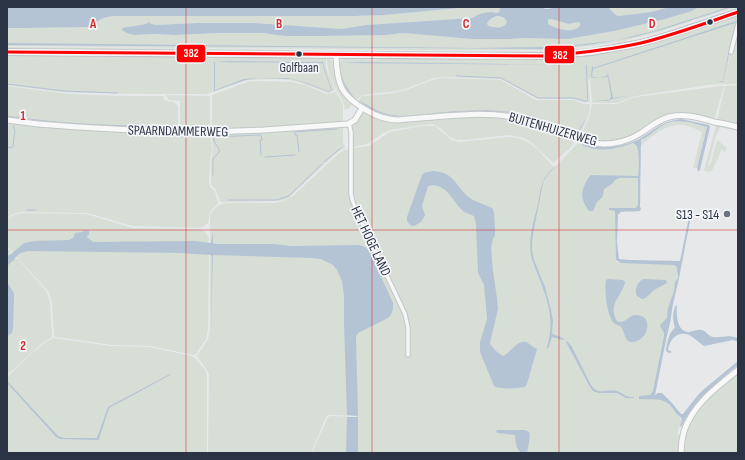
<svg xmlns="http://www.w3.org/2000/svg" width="745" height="460" font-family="'Sofia Sans Condensed',sans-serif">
  <rect width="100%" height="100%" fill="#e6e8ea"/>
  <g fill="#d6ded6">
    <polygon points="471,7 502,7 500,8 499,12 496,13 491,12 472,18 366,25 342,29 254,23 198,23 155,25 148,23 143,26 128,26 124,31 134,35 153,34 175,35 220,33 263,33 284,36 324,36 386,35 403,33 472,39 511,39 523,38 568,39 586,35 692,11 699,7 735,7 705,17 692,20 692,21 658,32 623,41 599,45 552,50 425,50 7,46 7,28 26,28 87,27 103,18 112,16 354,16 384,15"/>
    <polygon points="608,7 674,7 666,8 651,12 618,16"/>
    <path d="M736 15H738V21L731 46 725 84 708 85 636 96 629 98 617 103H592L590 79H588L590 102C582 104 580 100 573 99H538L501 79 447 77 434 78 408 88 398 91 362 95 355 101 346 93 339 77V63L341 60 345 59 375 60 398 58 577 56 705 27Z"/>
    <path d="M497 16 506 19 507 22C503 29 493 29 487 24 488 20 493 17 497 16Z"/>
    <path d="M549 19H550L569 24 578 22 580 23V27C573 34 556 29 548 24V20Z"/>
    <polygon points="738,26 738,84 725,84 730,55"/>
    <polygon points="7,47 295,50 277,52 109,51 89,49 72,50 7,50"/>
    <polygon points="7,53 210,56 211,59 212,59 213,56 254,56 326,58 326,68 335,90 329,93 299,82 290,80 278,79 248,80 207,94 154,94 86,93 61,92 7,85"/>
    <path d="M327 58 331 60 334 62 335 73 353 104 348 109H345C344 101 340 96 336 89 331 80 327 69 327 58Z"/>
    <path d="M442 78 501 80 536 100H574L583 104H590C590 116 584 127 578 136L508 114 397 119 377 115 357 102 362 96C376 95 390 94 403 91 416 87 428 80 442 78Z"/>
    <polygon points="261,81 291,82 305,85 327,94 336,92 343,104 343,123 264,129 212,130 212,95 247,82"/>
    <polygon points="738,85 738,125 717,120 725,86"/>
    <polygon points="7,86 68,94 121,96 163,96 165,101 174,102 178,106 178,130 82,126 7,119"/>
    <polygon points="721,86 724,86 714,120 676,114 641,132 618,141 597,142 580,138 580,136 589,118 592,104 618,104 629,99 636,97"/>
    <polygon points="166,95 210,96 210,130 180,130 180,101 169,100 166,96"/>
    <polygon points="365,112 380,119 490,116 528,121 575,140 571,147 553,163 551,161 534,145 529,141 523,138 509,135 465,140 457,140 450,137 439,127 433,124 422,125 391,130 385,132 367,144 353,147 352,125 361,113"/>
    <path d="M680 121H685L707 127 697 168H693L702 132C682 121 670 123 651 137 647 140 643 143 640 148L641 141 661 126 671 123Z"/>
    <polygon points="7,122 210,134 212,148 210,162 209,184 210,187 215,192 218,203 210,212 208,223 201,228 132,226 95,215 85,213 21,212 13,214 7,219"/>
    <polygon points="718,124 738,128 738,131 720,127 715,139 708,167 711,163 717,140 727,148 725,152 722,149 712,171 707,172 704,170 716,126"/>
    <polygon points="343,126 343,142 345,148 339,151 333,156 288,198 284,200 278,201 220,202 216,190 211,184 211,164 213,147 212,141 212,134"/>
    <path d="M423 126H435L452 140 460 142 508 137C530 137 540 152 554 167L562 160 578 143C598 150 614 147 634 142L640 148 639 207 637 209 619 210 617 212 616 262H632L680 263 653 396 664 398 683 417 677 434 681 436 679 453H312L328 417 331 416 356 417V416L332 415H328L326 417 311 453H208L209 375 207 370 197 356 208 339 210 331V216C212 210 218 205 225 203H274L284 201 294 195 338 154 344 150 350 149V195L403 310 406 327V345L408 322 406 313 356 207C350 189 352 168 353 148L369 146 390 132Z"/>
    <path d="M21 213 86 214 133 228 199 229C205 230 209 235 209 241H208V255L209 256 208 329 206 339 196 354 193 355 151 346 112 345 56 337 54 336 52 302 48 291 7 246V220L14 215Z"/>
    <polygon points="7,248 11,252 10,253 16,259 17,258 47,292 50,303 52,335 52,337 40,345 7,375"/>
    <path d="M54 338 110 346 150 347 192 356 197 360 205 370 207 377V453H7V377C19 366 40 343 54 338Z"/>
    <polygon points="738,372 738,453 682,453 684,436 690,422 703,401"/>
  </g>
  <g fill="#b4c4d5" fill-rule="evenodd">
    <polygon points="7,7 471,7 384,15 354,16 112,16 103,18 88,27 26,28 7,28"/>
    <path d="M502 7H541L546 9 561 7H608L616 15 618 16 651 12 666 8 674 7H699L692 11 665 19 614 31 568 39 523 38 511 39H472L403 33 386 35 324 36H284L263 33H220L175 35 153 34 134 35 127 33 122 30 123 28C131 25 140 27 148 23V21L149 23 155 25 198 23H254L342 29 366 25 472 18C478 14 485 12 492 12 498 13 493 14 499 12L500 8ZM497 16C501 16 506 18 507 22 504 29 495 28 489 26L487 24C488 20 493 17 497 16ZM549 19H551L569 24 578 22 580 23V26C573 34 556 29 548 24V20Z"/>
    <polygon points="729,7 732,7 664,29 634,37 594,44 550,49 7,45 7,43 476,48 551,47 568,46 617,40 654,31"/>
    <path d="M736 21 723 82H717L632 95 612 99 608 101H593L609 100 611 97 608 77 595 78 591 77 592 65 593 68ZM735 23V24L729 49 723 81 613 98 608 73 607 76C602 77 595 79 592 76L593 69Z"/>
    <path d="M229 61 323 62C325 72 329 81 332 90L328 92 305 83 291 79 259 78 245 80 214 91V62ZM215 62 321 63 323 64C324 73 329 81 331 90L327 91 307 83 288 78H259L244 79 215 90Z"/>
    <path d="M359 62 587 65 588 99H587L586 65 342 63C337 77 349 90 355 99 346 91 337 75 342 63Z"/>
    <path d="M359 100C374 109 381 114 399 116 442 113 485 105 528 115 546 119 560 127 577 133L586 118 578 134H577L559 126 536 118 518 114 504 112 472 111 395 116C382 115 368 109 359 100Z"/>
    <path d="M681 119 709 125 710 127 700 170 699 171H698L697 168 707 127C690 122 676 117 660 127 653 132 648 137 641 140L640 207 641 208 640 211C633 212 627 211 620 212V214H618L617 242 619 259 631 260 680 261 689 217 688 214 690 211H692L679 278 673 304 670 323 666 340 655 395 658 393H662L672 403 681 414H683L698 395 703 390 738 361V365C716 383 694 401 681 427L680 426 682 420V418C676 415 674 409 669 404 661 397 649 400 639 399V396L650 395 653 391 664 336V333L660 326 661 324 667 318 668 308 674 291 675 282 678 278 677 267 674 265 621 263 616 260 615 211 609 210V208H635L637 207 638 204V178H619L615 180 612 184 604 189C603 201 600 197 596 204 595 206 594 209 593 211H589L588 210C587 207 584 204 583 200 580 192 586 180 591 175L638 176C639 170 640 150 636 145 635 144 634 144 633 143 617 149 598 153 582 145L583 144C602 149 624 148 641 138 657 128 661 122 681 119Z"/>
    <path d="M556 166 548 174 543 182 534 229 532 241V250L534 260 545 287 551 310 553 321 552 333C555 336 560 336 564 339L563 340 552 337 548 349 547 348V347C555 320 548 301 538 275 536 269 532 262 531 255 528 238 534 220 538 204 541 187 541 177 556 166Z"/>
    <path d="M432 171C456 172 454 186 470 198 477 203 486 204 493 209L494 213 495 230V235L493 239 491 248 493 271 497 298 498 309 490 343C492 348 498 353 503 356 510 353 517 340 526 342 530 344 534 348 537 349L527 384 525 387C517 388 501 390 494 386L480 352V342L487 319 484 285 478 273 476 225 474 216C470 214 465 213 462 210 452 200 445 181 428 186L422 206 425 215 424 217 421 222 414 226 410 225 407 221V217L422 175 424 173Z"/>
    <path d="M86 230 89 231V235L87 236V237L93 242 194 241 211 243 213 232V243L216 244H274L291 246 358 245C365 246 368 248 371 254L393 303C393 310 393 313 388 318L358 333 356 336 358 416 347 415 344 324V296L342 281 337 270 333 265 321 259 311 258 213 255 211 327 212 257 211 255 180 253 27 251 19 254 15 258V259L7 266V256L11 254 24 243 35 241 69 240 74 237 75 233 82 232Z"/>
    <path d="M608 279 623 280 625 282C622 297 607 304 617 321L620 322C620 322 625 321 626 320 629 318 631 315 636 315 653 315 649 337 637 341 624 346 626 333 621 327 619 325 615 325 613 322 607 314 604 290 606 280Z"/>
    <path d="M643 279 666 280 667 283 654 290 646 298 642 299 637 296C634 289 637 283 643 279Z"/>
    <polygon points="7,282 14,293 14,297 13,328 12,333 7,336"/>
    <path d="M676 305 677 306C676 315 677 332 689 332 694 331 698 329 702 330 707 332 708 336 713 337 722 338 728 334 738 338V342L733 340 704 346C699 343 696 339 691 336 679 329 669 339 668 350L672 352 670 353 667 352 666 350C667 343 669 332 675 328 673 321 672 313 676 305Z"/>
    <path d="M567 341 572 347 590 383C598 398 608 387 619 392 626 395 625 397 634 397V398H626L617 393H599L593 391 590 387 566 342Z"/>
    <polygon points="170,374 170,375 109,408 99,439 98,440 61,439 57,438 7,383 7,381 58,436 64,438 97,438 108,407"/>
    <polygon points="347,417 358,417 358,453 346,453"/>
    <path d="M497 430H525C527 431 528 431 529 432 531 436 528 448 527 453H521C515 447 516 442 515 435L498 433 496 432Z"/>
  </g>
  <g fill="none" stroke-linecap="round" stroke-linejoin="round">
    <g stroke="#b4c4d5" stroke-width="1">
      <polyline points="457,75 457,76 501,78 538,98 574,98 585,101 588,100"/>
      <polyline points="7,84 64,91 118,93"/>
      <path d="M7 116C63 125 120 126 177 127"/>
      <polyline points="7,147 12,148 13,146 15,130 13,126 14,126"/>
      <polyline points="299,152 297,135 295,135 295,132 337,129"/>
      <polyline points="265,157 295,155"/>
      <polyline points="324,162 341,148"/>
      <polyline points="213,175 213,159 219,152 219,149 215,143 213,137 261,135 262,140 260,140 261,155"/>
      <polyline points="228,200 276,200 289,196 322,164"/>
      <polyline points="27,210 36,210"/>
    </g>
    <g stroke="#c4c6c8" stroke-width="5.5">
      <g id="street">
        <polyline points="731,52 738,24"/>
        <polyline points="349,123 351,132 351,193 352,199 356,210 405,314 408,328 408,355"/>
      </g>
    </g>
    <g stroke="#c4c6c8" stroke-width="7">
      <g id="secondary">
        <path d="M336 55C337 84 340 95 366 110 376 116 386 120 398 120 438 117 480 110 519 118 532 120 545 125 557 130 572 136 586 143 603 144 616 144 630 140 641 133 650 127 658 120 669 117 684 113 700 118 714 122 722 123 730 125 738 127"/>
        <polyline points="7,120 38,124 78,127 132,130 211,132 264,130 348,124 355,120 362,108"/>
        <path d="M681 453C681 446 682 438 684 431 693 404 717 387 738 370"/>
      </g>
    </g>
    <g stroke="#c2c5c8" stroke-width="8">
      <polyline id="primary" points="7,52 336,55 547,56 592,52 641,43 669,35 738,12"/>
    </g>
    <use href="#street" stroke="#f5f6f7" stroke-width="3.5"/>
    <use href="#secondary" stroke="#f8f8f8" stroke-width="5"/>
    <use href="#primary" stroke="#f8f8f8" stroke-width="5.5"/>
    <g stroke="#f4f6f9" stroke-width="6">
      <path id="bus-1" d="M7 52 547 56C579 53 610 50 641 43 674 35 706 23 738 12"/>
    </g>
    <use href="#bus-1" stroke="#f00" stroke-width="3"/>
  </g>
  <path fill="none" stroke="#d62828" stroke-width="1" stroke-opacity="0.55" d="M186 7V453M372 7V453M559 7V453M7 230H738"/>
  <g fill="#2b3445" stroke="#f4f6f9" stroke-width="1.5">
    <circle cx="710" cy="22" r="3.5"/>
    <circle cx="299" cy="54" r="3.5"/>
  </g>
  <circle fill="#6c737f" stroke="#f4f6f9" stroke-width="1.5" cx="727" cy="214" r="4"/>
  <g text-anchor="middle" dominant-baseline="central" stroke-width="3.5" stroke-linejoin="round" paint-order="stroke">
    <g font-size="13" fill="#2b3445" stroke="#f4f6f9">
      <text x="299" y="68">Golfbaan</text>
    </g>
    <g font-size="14" fill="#2b3445" stroke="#f4f6f9">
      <text transform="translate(553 129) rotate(16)">BUITENHUIZERWEG</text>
      <text transform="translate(178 131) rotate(1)">SPAARNDAMMERWEG</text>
      <text transform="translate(371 241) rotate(65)">HET HOGE LAND</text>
    </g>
    <g font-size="14" fill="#2b3445" stroke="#f4f6f9" text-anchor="end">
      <text x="719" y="214">S13 - S14</text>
    </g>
  </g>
  <g font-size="13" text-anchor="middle" font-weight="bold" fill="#d62828" stroke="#f4f6f9" stroke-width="3.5" stroke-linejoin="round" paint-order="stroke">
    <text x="93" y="28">A</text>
    <text x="279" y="28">B</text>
    <text x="466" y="28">C</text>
    <text x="652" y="28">D</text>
    <text x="23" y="120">1</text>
    <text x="23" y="350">2</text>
  </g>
  <g stroke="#f4f6f9" stroke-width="1.5">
    <rect x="176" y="44" width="30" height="19" rx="4" fill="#f00"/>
    <rect x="544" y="45" width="31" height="19" rx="4" fill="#f00"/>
  </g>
  <g font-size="11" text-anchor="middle" font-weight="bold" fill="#fff">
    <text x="191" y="57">382</text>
    <text x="560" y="59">382</text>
  </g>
  <rect width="745" height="460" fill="none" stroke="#2b3445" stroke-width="16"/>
</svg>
